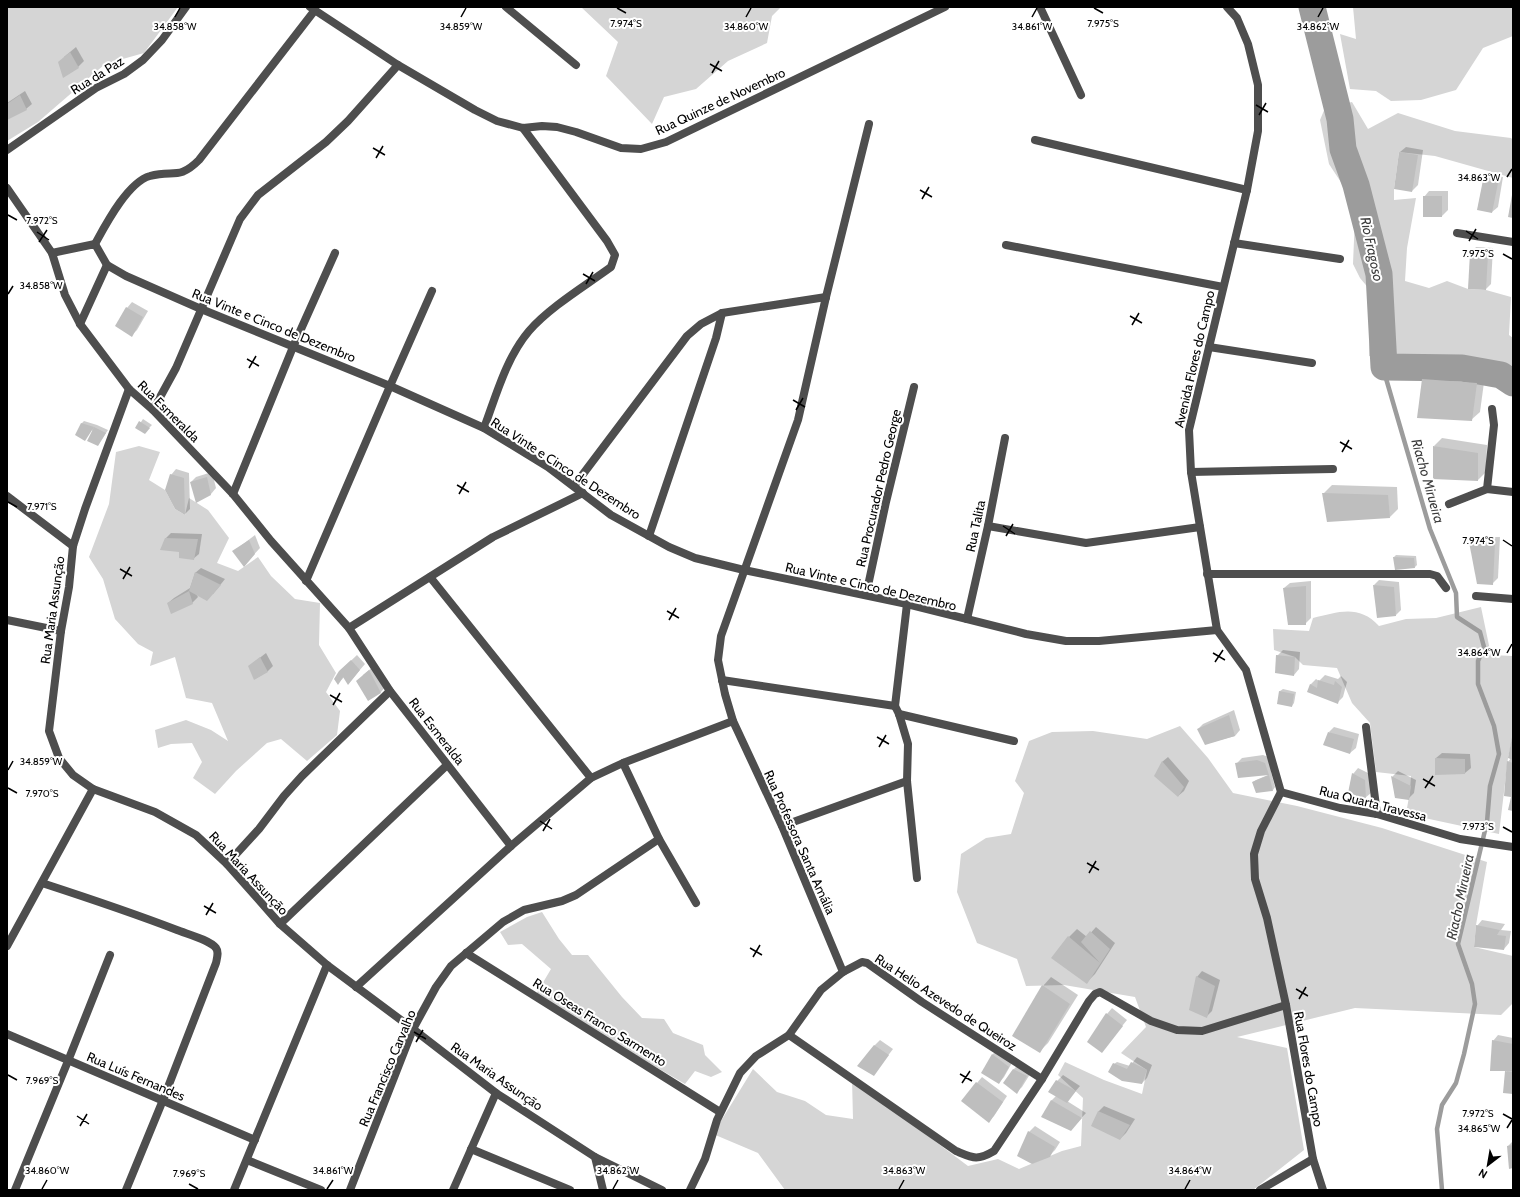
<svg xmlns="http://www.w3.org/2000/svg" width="1520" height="1197" font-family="Cabin,sans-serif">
  <rect width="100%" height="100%" fill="#fff"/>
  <g fill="#d5d5d5">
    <polygon points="7,7 178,7 144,53 105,64 38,122 7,141"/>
    <polygon points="581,7 781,7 772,16 767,43 728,61 696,89 664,97 652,124 606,76 618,42"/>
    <polygon points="1353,7 1513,7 1513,36 1483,48 1456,90 1421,100 1391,101 1376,91 1350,89 1340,34 1356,39"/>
    <polygon points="1352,102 1368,129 1398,113 1455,131 1511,138 1513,140 1513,178 1435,156 1399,152 1394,189 1394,200 1416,198 1407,248 1405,281 1429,288 1447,281 1468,289 1486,290 1511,297 1509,335 1513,338 1513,375 1501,367 1369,356 1370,290 1360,278 1353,264 1355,216 1348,193 1329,164 1320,120 1325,108"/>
    <polygon points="139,446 160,452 149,480 165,490 175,509 185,515 189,498 208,510 229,538 217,563 238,571 258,557 271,576 295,599 320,603 319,645 336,673 326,692 340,711 337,735 307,761 281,739 267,743 236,771 215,794 193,778 202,762 192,743 171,744 158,748 155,730 186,720 211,730 228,741 212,703 186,698 175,657 150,666 153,652 138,644 115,619 103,579 89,557 109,504 116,452"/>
    <path d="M1481 607 1491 655 1513 656V735L1508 758 1499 834 1406 814 1410 791 1411 776 1376 772 1370 723 1352 703 1337 668 1303 665 1295 657 1274 650 1273 629 1309 631 1313 618C1338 612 1359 604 1379 626L1406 619 1436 618Z"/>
    <polygon points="1180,726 1208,758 1233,793 1297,806 1382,828 1487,862 1476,925 1474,947 1513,956 1513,1003 1501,1015 1355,1008 1237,1037 1287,1048 1304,1150 1253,1190 785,1190 758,1153 713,1134 753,1069 777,1092 805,1101 826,1115 853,1119 852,1079 968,1166 998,1159 1019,1169 1062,1151 1081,1146 1083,1098 1058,1075 1065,1062 1104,1080 1142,1094 1147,1070 1121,1053 1146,1027 1135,997 1064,985 1026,986 1017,959 977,943 957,892 961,854 986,838 1011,834 1024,793 1015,781 1029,741 1052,732 1093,731 1147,739"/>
    <polygon points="542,912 559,939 572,955 588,955 622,997 642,1018 664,1019 673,1033 703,1045 705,1055 722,1072 711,1077 695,1071 685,1084 535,996 551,969 522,944 508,945 500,932 527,917"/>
  </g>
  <g fill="#0003">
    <polygon points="76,47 84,61 78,67 64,57"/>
    <polygon points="25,91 32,104 26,109 7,118 7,103"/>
    <polygon points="1406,147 1423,150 1418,185 1412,191 1400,152"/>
    <polygon points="1490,175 1503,177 1498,207 1492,212 1484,180"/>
    <polygon points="1429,191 1448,191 1448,210 1442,216 1424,216 1424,197"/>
    <polygon points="1476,247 1493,248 1491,284 1486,289 1469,288 1471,253"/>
    <polygon points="132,302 148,311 137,330 132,335 117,326 127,308"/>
    <polygon points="1432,371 1485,375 1480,412 1471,420 1423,380"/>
    <polygon points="143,419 152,425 145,432 137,428"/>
    <polygon points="84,421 97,425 108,430 98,445 93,431 81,424"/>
    <polygon points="1442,438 1487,445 1486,472 1478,480 1434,446"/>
    <polygon points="176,469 189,473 190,509 185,514 171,475"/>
    <polygon points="212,472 216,488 211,494 197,501 191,482 196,477"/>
    <polygon points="1332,485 1397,487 1398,509 1390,517 1323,494"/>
    <polygon points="171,533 202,534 199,554 193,559 180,552 166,538"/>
    <polygon points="255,535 260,548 249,560 234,551"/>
    <polygon points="1475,537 1500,537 1498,578 1492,584 1470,542"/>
    <polygon points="1396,555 1416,556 1417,565 1415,567 1394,557"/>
    <polygon points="201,568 225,579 213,594 196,594 198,597 192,603 168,603 174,598 190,588 195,573"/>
    <polygon points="1379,580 1399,582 1401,610 1396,615 1374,585"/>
    <polygon points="1311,581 1311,618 1305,624 1284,588 1290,583"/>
    <polygon points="1283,650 1300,652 1299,669 1294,675 1277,656"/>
    <polygon points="266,653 273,666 268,671 255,679 249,666"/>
    <polygon points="357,655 365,664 353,678 344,677 338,684 340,671"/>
    <polygon points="374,666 386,686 381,692 368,700 363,675"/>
    <polygon points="1325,675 1338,679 1341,676 1347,682 1343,697 1338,702 1310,685 1316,679 1319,681"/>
    <polygon points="1283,689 1296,692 1294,703 1292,706 1278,703 1280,691"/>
    <polygon points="1234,710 1240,730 1235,736 1205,744 1198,729 1203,724"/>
    <polygon points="1334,727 1359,734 1356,748 1350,753 1329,732"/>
    <polygon points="1513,739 1513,810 1508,762 1511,758"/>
    <polygon points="1442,753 1470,754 1471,768 1465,773 1436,774 1436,758"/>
    <polygon points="1263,755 1271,758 1271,772 1275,787 1273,790 1253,782 1256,780 1268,775 1236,764 1242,758"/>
    <polygon points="1168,757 1189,781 1184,791 1178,796 1162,762"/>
    <polygon points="1358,768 1370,774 1371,793 1365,798 1353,774"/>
    <polygon points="1398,771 1416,780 1414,793 1408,799 1396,797 1392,777"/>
    <polygon points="1482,920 1505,924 1501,930 1511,931 1509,943 1504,949 1477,926"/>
    <polygon points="1096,927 1115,943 1095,974 1087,982 1069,937 1077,929 1087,937"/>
    <polygon points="1202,971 1220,980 1212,1011 1206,1017 1197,977"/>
    <polygon points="1051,977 1078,995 1048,1043 1040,1051 1043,986"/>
    <polygon points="1112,1008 1127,1020 1102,1051 1107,1014"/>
    <polygon points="1498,1035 1513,1038 1513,1093 1504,1092 1507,1070 1493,1041"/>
    <polygon points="880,1040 893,1049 874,1074 874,1046"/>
    <polygon points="998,1049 1013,1061 1004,1077 999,1083 983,1072 993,1054"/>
    <polygon points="1137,1057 1152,1065 1147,1078 1142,1083 1114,1064 1117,1062 1130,1066"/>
    <polygon points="1019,1064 1032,1071 1022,1087 1017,1092 1005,1083 1014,1069"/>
    <polygon points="1063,1075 1080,1086 1067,1101 1086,1113 1076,1124 1043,1116 1052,1100 1056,1096 1057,1081"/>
    <polygon points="982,1077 1007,1096 994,1116 989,1121 977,1083"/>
    <polygon points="1104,1106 1135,1119 1126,1133 1120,1139 1098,1112"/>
    <polygon points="1035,1126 1060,1142 1055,1150 1049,1156 1018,1156 1029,1132"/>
    <polygon points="1513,1141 1513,1167 1508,1146"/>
  </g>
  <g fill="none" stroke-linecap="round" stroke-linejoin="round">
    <polyline stroke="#9c9c9c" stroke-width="4.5" points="1384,367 1385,375 1430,529 1456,593 1457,617 1480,632 1484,647 1478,661 1478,684 1494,726 1499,754 1490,786 1487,822 1458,944 1472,984 1475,1004 1464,1054 1456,1083 1442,1105 1437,1129 1442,1190"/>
    <polyline stroke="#9c9c9c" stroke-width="27" points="1312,7 1340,119 1343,149 1356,185 1379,274 1384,367 1462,368 1501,375 1513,383"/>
  </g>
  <g fill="#bebebe">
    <polygon points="70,52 79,68 63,78 58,62"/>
    <polygon points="20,95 27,110 7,120 7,104"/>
    <polygon points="1399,152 1418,155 1412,192 1394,189"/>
    <polygon points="1483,180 1498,183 1492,213 1477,210"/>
    <polygon points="1512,195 1513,195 1513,218 1508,217"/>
    <rect x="1423" y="196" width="19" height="21"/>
    <polygon points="1470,253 1488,254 1486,290 1468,289"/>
    <polygon points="126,307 143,317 132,337 115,326"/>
    <polygon points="1422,379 1477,383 1472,421 1417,418"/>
    <polygon points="139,421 150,428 145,434 135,428"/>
    <polygon points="81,423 94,427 85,441 75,435"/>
    <polygon points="94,427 106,433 98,446 87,441"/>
    <polygon points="1433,446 1478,453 1478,481 1433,479"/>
    <polygon points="170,474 184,478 185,515 175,509 165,490"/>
    <polygon points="207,477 211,495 196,503 190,482"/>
    <polygon points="1322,493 1388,495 1390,518 1327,522"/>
    <polygon points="165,538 198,539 194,560 179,558 179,552 160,550"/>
    <polygon points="249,540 255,554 244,567 232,551"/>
    <polygon points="1469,542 1495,542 1493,585 1477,584"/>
    <polygon points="1393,557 1414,558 1415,568 1395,570"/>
    <polygon points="195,572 221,585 207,601 189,591 193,604 171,614 167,603 189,591"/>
    <polygon points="1373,585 1394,587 1396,616 1377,618"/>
    <polygon points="1306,586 1306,625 1288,625 1283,588"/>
    <polygon points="1276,655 1295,657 1294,676 1275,673"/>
    <polygon points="260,657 268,672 254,680 248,666"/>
    <polygon points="351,660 360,670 348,685 343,677 338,685 334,679 339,671"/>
    <polygon points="369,670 381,693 368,701 356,681"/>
    <polygon points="1318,680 1334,685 1335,681 1342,687 1338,704 1307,692 1310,684 1317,688"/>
    <polygon points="1279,691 1294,694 1292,707 1277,704"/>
    <polygon points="1229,715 1235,736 1205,745 1197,729"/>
    <polygon points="1328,732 1354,739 1350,754 1323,745"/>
    <polygon points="1512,737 1513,737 1513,760 1508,758"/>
    <polygon points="1435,758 1465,759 1465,774 1435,775"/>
    <polygon points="1257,760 1265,763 1269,775 1273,791 1256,793 1252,782 1269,775 1238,778 1235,763"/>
    <polygon points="1162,761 1184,787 1178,797 1154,776"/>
    <polygon points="1507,761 1513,763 1513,811 1508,810 1511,797 1504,796"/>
    <polygon points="1352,773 1365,780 1366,799 1348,793"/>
    <polygon points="1391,776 1411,786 1409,800 1395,798"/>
    <polygon points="1476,925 1500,930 1497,935 1506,936 1504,950 1474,947"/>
    <polygon points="1090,931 1110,949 1087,984 1051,958 1068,936 1100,963 1081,942"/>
    <polygon points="1196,976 1215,986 1207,1018 1189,1010"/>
    <polygon points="1042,985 1070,1004 1040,1053 1012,1036"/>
    <polygon points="1106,1013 1123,1026 1102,1053 1087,1042"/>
    <polygon points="1492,1040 1513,1044 1513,1071 1490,1071"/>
    <polygon points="874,1045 889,1055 874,1076 857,1066"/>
    <polygon points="992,1054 1009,1067 999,1084 981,1073"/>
    <polygon points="1131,1062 1147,1070 1142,1084 1122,1081 1108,1072 1113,1063 1127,1069"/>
    <polygon points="1013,1069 1027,1076 1017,1094 1003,1083"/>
    <polygon points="1505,1071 1513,1072 1513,1094 1503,1093"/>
    <polygon points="1056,1080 1076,1091 1067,1103 1048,1092"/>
    <polygon points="976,1082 1003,1102 989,1123 961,1101"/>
    <polygon points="1051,1100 1082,1118 1071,1131 1041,1117"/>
    <polygon points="1098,1111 1130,1125 1120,1140 1091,1126"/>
    <polygon points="1028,1131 1055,1147 1050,1157 1032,1164 1017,1156"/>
    <polygon points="1513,1145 1513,1168 1509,1169 1507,1146"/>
  </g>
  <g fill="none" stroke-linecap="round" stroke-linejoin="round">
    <g stroke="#4e4e4e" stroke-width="8">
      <polyline points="310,7 398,65 475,110 497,121 523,128 542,126 557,127 576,132 621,148 641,149 666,142 945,7"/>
      <polyline points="506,7 576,65"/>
      <polyline points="1040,7 1081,95"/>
      <polyline points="1227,7 1237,18 1248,44 1258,85 1258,131 1247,190 1189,430 1191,472 1217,630 1246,670 1281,792"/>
      <polyline points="1035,140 1247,190"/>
      <polyline points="7,150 96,88 124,74 143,60 162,40 186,7"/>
      <polyline points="7,188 52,253 65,295 80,324 129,389 153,410 233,494 271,541 349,628 390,691 511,846"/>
      <polyline points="1457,233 1513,242"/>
      <polyline points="1234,243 1340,259"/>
      <path d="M95 244C106 224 128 182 150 176 173 169 178 181 199 160L315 10"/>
      <polyline points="1006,245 1223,287"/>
      <polyline points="52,253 95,244 107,265 126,276 201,309 390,386 484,428 548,467 611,515 669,547 695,558 744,570 907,604 1026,634 1066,641 1099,641 1217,630"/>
      <polyline points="80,324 107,265"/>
      <polyline points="1209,347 1312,363"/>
      <polyline points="129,389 85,509 73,546 69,587 61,631 49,731 59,758 73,775 93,789 155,812 196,835 227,864 280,924 327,965 413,1029 496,1093 595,1157 603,1190"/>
      <polyline points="153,410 176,368 240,219 258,195 326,142 348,121 398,65"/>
      <path d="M484 428C496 396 506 358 529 331 550 307 585 286 611 267L615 255 607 241 523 128"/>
      <polyline points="1191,472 1333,469"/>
      <polyline points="574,486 687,336 701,324 722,313 826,297"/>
      <polyline points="1487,489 1494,425 1492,409"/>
      <polyline points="233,494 293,347 335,253"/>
      <polyline points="7,496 73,546"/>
      <polyline points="1449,504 1487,489 1513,492"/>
      <polyline points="988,526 1086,543 1200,527"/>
      <polyline points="649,536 716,338 722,313"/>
      <polyline points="1207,574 1430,574 1437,576 1446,588"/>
      <polyline points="430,577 591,778"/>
      <polyline points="306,581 390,386 432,291"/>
      <polyline points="866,595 886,502 914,387"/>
      <polyline points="1476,596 1513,599"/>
      <polyline points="967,619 988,526 1005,438"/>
      <polyline points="7,620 61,631"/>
      <polyline points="349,628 493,537 583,493"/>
      <polyline points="722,680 895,706"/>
      <polyline points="895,706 899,714 908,744 907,781 917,878"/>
      <polyline points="895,706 907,604"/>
      <polyline points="899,714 1014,741"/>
      <polyline points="1366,727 1377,814"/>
      <polyline points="623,763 659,839 696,903"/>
      <polyline points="1281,792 1261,831 1254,854 1255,879 1267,918 1286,1005 1313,1159 1323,1190"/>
      <polyline points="1281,792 1340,808 1377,814 1460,839 1513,847"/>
      <polyline points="782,826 907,781"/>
      <polyline points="227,864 259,829 284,796 302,776 390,691"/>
      <path d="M42 883C88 898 133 913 177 930 187 934 210 940 216 948 219 952 217 958 216 963L163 1100 126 1190"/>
      <polyline points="280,924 447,765"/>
      <polyline points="7,946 93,789"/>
      <polyline points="466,953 720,1112"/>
      <polyline points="843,972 782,826 733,721 725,694 718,660 721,636 798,420 826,297 869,124"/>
      <polyline points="356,987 511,846 591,778 623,763 733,721"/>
      <polyline points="7,1034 255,1140"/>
      <path d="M789 1035 956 1151C973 1158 977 1161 994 1151L1042 1079 1089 1001 1095 994 1100 992 1151 1021 1177 1030 1202 1031 1286 1005"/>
      <polyline points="471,1149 570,1190"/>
      <polyline points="595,1157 662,1190"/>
      <polyline points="247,1160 321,1190"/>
      <polyline points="15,1190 68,1061 110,955"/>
      <polyline points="234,1190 327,965"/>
      <polyline points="350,1190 413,1029 436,987 451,966 503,922 524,910 562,901 576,895 659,839"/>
      <polyline points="453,1190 496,1093"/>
      <polyline points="690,1190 705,1159 717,1120 740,1073 756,1056 789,1035 821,990 843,972 862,962 867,963 922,1002 1042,1079"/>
      <polyline points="1260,1190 1313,1159"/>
    </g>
  </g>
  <path fill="none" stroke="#000" stroke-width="1.5" d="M617 8 626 13M1094 8 1103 13M175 17 180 8M461 17 466 8M746 17 751 8M1032 17 1037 8M1318 17 1323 8M710 64 722 71M712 73 719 61M1256 105 1268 112M1259 115 1266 103M373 148 385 155M376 158 383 146M1507 177 1512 169M920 190 932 197M922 199 929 187M8 215 17 220M1466 231 1478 239M37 232 49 240M1469 241 1476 229M39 242 47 230M1503 254 1512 259M583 274 595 281M586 284 593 272M8 294 13 286M1130 316 1142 323M1132 325 1139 313M247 359 259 366M249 368 256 356M793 400 805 407M796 410 803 398M1340 442 1352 449M1342 452 1349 440M457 485 469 492M459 494 466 482M8 502 17 507M1003 526 1015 534M1006 536 1013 524M1503 540 1512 546M120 569 132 576M123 579 130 567M667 611 679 618M669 620 676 608M1213 653 1225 660M1507 653 1512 644M1215 662 1223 650M330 695 342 702M333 705 340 693M877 737 889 744M879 747 886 735M8 770 13 761M1423 779 1435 786M8 788 17 793M1425 788 1433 776M540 821 552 829M1503 827 1512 832M543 831 550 819M1087 863 1099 870M1089 873 1096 861M204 906 216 913M206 915 213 903M750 948 762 955M753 957 760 945M1296 989 1308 996M1299 999 1306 987M414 1032 426 1039M416 1042 423 1030M960 1074 972 1081M8 1075 17 1080M962 1083 970 1071M1503 1114 1512 1119M77 1116 89 1124M80 1126 87 1114M1507 1128 1512 1120M189 1184 198 1189M42 1189 47 1180M327 1189 333 1180M613 1189 618 1180M899 1189 904 1180M1185 1189 1190 1180"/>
  <g text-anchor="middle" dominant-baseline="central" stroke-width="4" stroke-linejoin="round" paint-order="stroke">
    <g font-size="13" fill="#000" stroke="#fff">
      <text transform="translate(97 75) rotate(-32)">Rua da Paz</text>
      <text transform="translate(720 101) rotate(-25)">Rua Quinze de Novembro</text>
      <text transform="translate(274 325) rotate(22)">Rua Vinte e Cinco de Dezembro</text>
      <text transform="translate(1194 359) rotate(-77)">Avenida Flores do Campo</text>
      <text transform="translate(169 411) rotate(45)">Rua Esmeralda</text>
      <text transform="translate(566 468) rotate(33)">Rua Vinte e Cinco de Dezembro</text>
      <text transform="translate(878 488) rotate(-77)">Rua Procurador Pedro George</text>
      <text transform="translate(975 526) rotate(-78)">Rua Talita</text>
      <text transform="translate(871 586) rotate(13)">Rua Vinte e Cinco de Dezembro</text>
      <text transform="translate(52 610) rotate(-82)">Rua Maria Assunção</text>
      <text transform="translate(437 731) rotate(52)">Rua Esmeralda</text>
      <text transform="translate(1373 803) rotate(14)">Rua Quarta Travessa</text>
      <text transform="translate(800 842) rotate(66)">Rua Professora Santa Amália</text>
      <text transform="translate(249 873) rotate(47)">Rua Maria Assunção</text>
      <text transform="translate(946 1002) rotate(33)">Rua Helio Azevedo de Queiroz</text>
      <text transform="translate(600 1022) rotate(32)">Rua Oseas Franco Sarmento</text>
      <text transform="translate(387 1068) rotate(-67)">Rua Francisco Carvalho</text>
      <text transform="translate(1309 1069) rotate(80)">Rua Flores do Campo</text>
      <text transform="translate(136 1076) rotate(23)">Rua Luís Fernandes</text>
      <text transform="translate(497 1076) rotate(35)">Rua Maria Assunção</text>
    </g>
    <g font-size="14" font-style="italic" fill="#3d3d3d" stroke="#fff">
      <text transform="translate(1372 249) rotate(78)">Rio Fragoso</text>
      <text transform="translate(1428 481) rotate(74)">Riacho Mirueira</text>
      <text transform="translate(1460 897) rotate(-78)">Riacho Mirueira</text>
    </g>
  </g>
  <g font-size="10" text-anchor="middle" fill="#000" stroke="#fff" stroke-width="4" stroke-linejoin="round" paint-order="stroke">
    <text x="626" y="27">7.974°S</text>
    <text x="1103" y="27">7.975°S</text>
    <text x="461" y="30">34.859°W</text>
    <text x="175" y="30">34.858°W</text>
    <text x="746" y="30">34.860°W</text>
    <text x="1032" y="30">34.861°W</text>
    <text x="1318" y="30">34.862°W</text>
    <text x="1479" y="181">34.863°W</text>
    <text x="42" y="224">7.972°S</text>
    <text x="1478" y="257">7.975°S</text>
    <text x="41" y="289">34.858°W</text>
    <text x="42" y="510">7.971°S</text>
    <text x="1478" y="544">7.974°S</text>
    <text x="1479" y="656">34.864°W</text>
    <text x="41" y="765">34.859°W</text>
    <text x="42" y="797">7.970°S</text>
    <text x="1478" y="830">7.973°S</text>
    <text x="42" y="1084">7.969°S</text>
    <text x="1478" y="1117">7.972°S</text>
    <text x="1479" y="1132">34.865°W</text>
    <text x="47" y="1174">34.860°W</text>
    <text x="333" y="1174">34.861°W</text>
    <text x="618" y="1174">34.862°W</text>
    <text x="904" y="1174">34.863°W</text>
    <text x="1190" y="1174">34.864°W</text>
    <text x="189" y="1177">7.969°S</text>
  </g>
  <rect width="1520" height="1197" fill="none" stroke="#000000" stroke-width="16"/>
  <g transform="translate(1488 1165) rotate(211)" stroke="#ffffff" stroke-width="3" paint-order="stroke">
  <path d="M0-3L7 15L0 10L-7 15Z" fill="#000000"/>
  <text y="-6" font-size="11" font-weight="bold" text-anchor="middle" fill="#000000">N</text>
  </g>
</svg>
